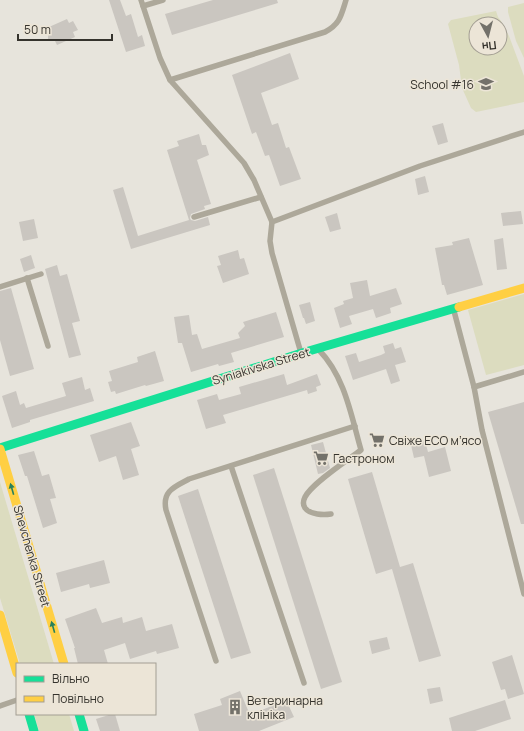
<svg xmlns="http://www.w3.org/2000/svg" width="524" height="731" font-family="Manrope,sans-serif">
  <rect width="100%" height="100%" fill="#e7e4dc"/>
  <g fill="#dcdcbf" fill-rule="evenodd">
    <polygon points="524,3 524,58 516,41 508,12 508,7"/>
    <path d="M496 11 498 17 501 21 509 36 524 76V102L476 112 471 108 462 88 459 65 448 24 451 20ZM476 24H500V48H476Z"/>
    <polygon points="524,294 524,365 486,375 468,310"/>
    <polygon points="0,482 54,664 20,664 0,598"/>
    <polygon points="34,714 69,714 74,731 39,731"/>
  </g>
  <g fill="#cac6c0">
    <polygon points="109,0 120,0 126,16 131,14 138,37 142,35 145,46 126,52"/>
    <polygon points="213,0 277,0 278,3 172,35 165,14"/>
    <polygon points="67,19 69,23 73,21 78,30 73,32 75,37 57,45 55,41 50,41 48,39 48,33 50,30 49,27"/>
    <polygon points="290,53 299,79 261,93 272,125 278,123 286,148 289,147 301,179 280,186 269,155 265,156 256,132 252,134 232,75"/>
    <polygon points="443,123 448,142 438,145 432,126"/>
    <polygon points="199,134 202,145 206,145 209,155 197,160 211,204 204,206 205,209 191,214 190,218 191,220 195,221 208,217 210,225 131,249 113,190 123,187 138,236 189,220 167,150 179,146 177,141"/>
    <polygon points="425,176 429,192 418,195 415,179"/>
    <polygon points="521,211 523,224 503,226 501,213"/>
    <polygon points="337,213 341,229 330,232 325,217"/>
    <polygon points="34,219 38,238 23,241 19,222"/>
    <polygon points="469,238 483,285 447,295 444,285 442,285 435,248 453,245 452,242"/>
    <polygon points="503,238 507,269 497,270 494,240"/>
    <polygon points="238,250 240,259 244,258 249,274 223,283 217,266 221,265 218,256"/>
    <polygon points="31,255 35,268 24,272 20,259"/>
    <polygon points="57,265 60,276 67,274 80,321 72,323 81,355 69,358 45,269"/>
    <polygon points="367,280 370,296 396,288 402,304 390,308 391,313 376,318 373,309 349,316 352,324 340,328 334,308 344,304 343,301 353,298 350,283"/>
    <polygon points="11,288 34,369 10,376 0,340 0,291"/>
    <polygon points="310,302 315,321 306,324 304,318 303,318 299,305"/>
    <polygon points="276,312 284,337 231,353 234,362 219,366 218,364 191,372 182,343 178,343 174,317 189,315 192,335 197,334 202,349 240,338 238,333 245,326 243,322"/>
    <polygon points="393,343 395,349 401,347 406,362 395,365 400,381 391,384 386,369 353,380 345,356 356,353 359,362 381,355 385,353 383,346"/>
    <polygon points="155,351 164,381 146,386 145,385 116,394 115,391 111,392 108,382 112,381 109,371 138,362 137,357"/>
    <polygon points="284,374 287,385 317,374 321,385 316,387 317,391 308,394 307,390 223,415 226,423 206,429 197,400 217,394 219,400 241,394 239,387"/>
    <polygon points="82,377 85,390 90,388 94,401 30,420 30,422 12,428 2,396 16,391 20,405 24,403 26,408 66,396 62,383"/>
    <polygon points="524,402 524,524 521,524 488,412"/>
    <polygon points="131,422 140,446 131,449 139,475 123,480 116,456 99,462 90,435"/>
    <polygon points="425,441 428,452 445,447 451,471 429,477 424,456 414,458 411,445"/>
    <polygon points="323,442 330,468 323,473 318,474 311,445"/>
    <polygon points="34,451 42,476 49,474 56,498 50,499 57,523 43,528 27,476 25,476 18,455"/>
    <polygon points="274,468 342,682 321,689 253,475"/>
    <polygon points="372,472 400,567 413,563 441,656 419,662 392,569 395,568 376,574 348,479"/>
    <polygon points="198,489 251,653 231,659 178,496"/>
    <polygon points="104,560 110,583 90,588 89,584 61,592 56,573"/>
    <polygon points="96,608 102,623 122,617 123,623 142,617 146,631 172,624 179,648 157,654 156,651 130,659 125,643 104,650 108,664 78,664 74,648 75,648 65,619"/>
    <polygon points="387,637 390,649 372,654 369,641"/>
    <polygon points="512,655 524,694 508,699 505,689 501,690 492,662"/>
    <polygon points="440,687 443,701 430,704 427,689"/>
    <polygon points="240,691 250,715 286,700 294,717 259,731 199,731 194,714 222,705 220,699"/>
    <polygon points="505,700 511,719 475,731 452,731 449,718"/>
    <polygon points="112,714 115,714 120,731 100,731 96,719"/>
  </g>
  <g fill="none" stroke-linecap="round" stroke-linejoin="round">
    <g stroke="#ada89a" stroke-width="5.5">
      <polyline points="141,0 160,58 170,80 244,163 254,180 272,222"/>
      <polyline points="143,6 163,0"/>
      <path d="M170 80 325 32C340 24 341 16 346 0"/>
      <polyline points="194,217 261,197"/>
      <polyline points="27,278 48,346"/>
      <polyline points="0,287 41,274"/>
      <polyline points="454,311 474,387 524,372"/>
      <path d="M319 350C345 377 351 415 361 450 348 460 312 483 305 497 303 501 303 505 305 508 310 515 324 515 331 514"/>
      <polyline points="301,353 272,253 270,241 272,222 420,166 524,132"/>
      <polyline points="474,387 482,430 524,594"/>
      <polyline points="231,466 304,683"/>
      <path d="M216 661 166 510C162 491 174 487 189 479L355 426"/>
      <polyline points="0,706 17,700"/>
    </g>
    <g stroke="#16e098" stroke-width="9">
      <polyline points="0,448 302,353 459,307"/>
      <polyline points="29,714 34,731"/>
      <polyline points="79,714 84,731"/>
    </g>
    <g stroke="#ffcf43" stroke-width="9">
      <polyline points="459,307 524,288"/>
      <polyline points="0,449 64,664"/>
      <polyline points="0,615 17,673"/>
    </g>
  </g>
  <defs><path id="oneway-solid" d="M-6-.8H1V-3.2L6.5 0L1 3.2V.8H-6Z"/></defs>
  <g fill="#27815d">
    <use href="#oneway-solid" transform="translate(12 489) rotate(-106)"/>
    <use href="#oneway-solid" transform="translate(53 627) rotate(-106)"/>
  </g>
  <defs>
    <g id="school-bare" transform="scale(1.2)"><path d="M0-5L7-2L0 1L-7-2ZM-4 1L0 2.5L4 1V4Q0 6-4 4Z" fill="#73716a" stroke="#ece5d7" stroke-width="2.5" paint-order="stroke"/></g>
    <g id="supermarket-bare" transform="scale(1.2)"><path d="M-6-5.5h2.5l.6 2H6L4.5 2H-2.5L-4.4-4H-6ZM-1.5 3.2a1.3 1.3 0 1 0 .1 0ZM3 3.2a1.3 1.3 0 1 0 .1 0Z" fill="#73716a" stroke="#ece5d7" stroke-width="2.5" paint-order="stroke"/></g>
    <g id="building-bare" transform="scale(1.2)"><path d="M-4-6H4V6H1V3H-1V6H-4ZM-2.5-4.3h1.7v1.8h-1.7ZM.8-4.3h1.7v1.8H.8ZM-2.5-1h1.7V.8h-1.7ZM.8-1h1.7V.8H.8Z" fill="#73716a" stroke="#ece5d7" stroke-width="2.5" paint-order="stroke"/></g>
  </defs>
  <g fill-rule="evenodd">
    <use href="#school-bare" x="486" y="84"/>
    <use href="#supermarket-bare" x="377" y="440"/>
    <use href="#supermarket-bare" x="321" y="458"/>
    <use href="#building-bare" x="235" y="707"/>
  </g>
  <g text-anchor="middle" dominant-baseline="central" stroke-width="3" stroke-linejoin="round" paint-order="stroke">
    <g font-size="12" fill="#35332d" stroke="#ece5d7" text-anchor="start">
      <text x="474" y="84" text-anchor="end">School #16</text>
      <text x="389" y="440">Свіже ECO м’ясо</text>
      <text x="333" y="458">Гастроном</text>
      <text x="247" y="700">Ветеринарна<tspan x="247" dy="14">клініка</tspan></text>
    </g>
    <g font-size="12" fill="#35332d" stroke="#ece5d7">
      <text transform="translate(261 366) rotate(-17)">Syniakivska Street</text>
      <text transform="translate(32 556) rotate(74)">Shevchenka Street</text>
    </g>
  </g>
  <rect x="16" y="663" width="140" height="52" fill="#ece5d7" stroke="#a39e93"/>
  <rect x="24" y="676" width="20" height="6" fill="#16e098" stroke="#a39e93"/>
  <text x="52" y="683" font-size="12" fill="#35332d">Вільно</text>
  <rect x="24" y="696" width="20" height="6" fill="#ffcf43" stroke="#a39e93"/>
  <text x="52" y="703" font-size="12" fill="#35332d">Повільно</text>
  <g transform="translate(488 36) rotate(173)"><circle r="19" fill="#ece5d7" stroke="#a39e93"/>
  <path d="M0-3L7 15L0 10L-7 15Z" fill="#73716a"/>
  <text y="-6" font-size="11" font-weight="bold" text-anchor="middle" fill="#35332d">Пн</text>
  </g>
  <path d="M18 34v6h94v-6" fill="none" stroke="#35332d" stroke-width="2"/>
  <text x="24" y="34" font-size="12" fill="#35332d" stroke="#ece5d7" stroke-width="3" paint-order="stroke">50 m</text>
</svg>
